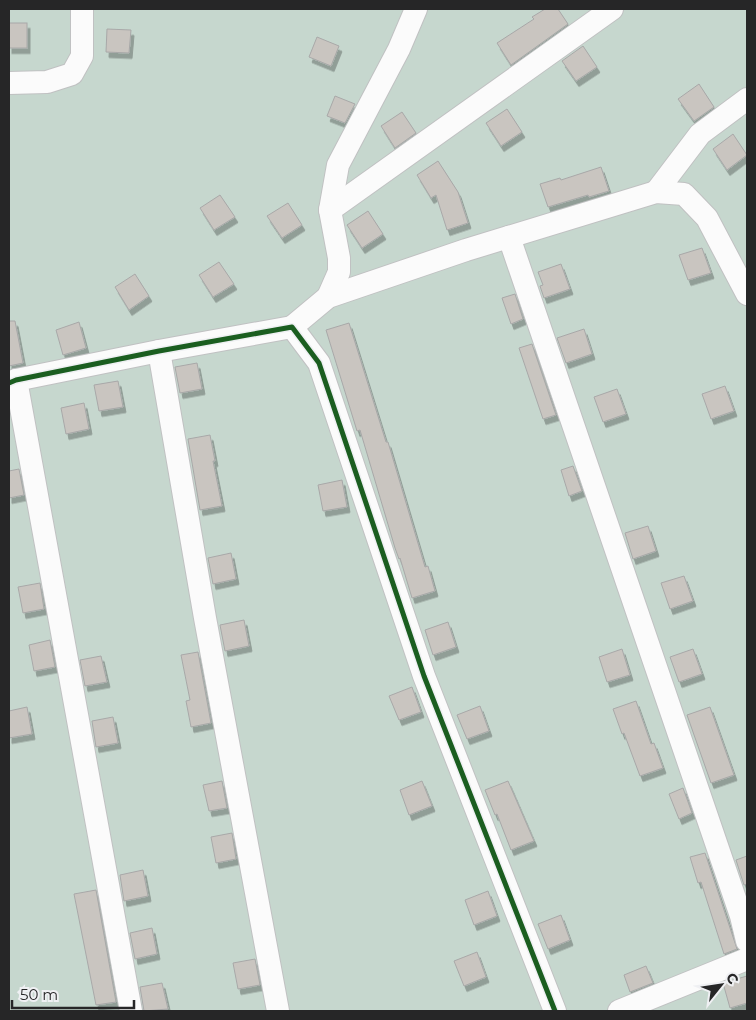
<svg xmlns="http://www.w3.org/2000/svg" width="756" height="1020" font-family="Montserrat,sans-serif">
  <defs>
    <filter id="shadow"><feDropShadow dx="3" dy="5.5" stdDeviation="0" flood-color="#0004"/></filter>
  </defs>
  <rect width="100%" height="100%" fill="#e3e3e4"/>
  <rect fill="#c6d7ce" x="9" y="9" width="738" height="1002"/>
  <g fill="#c9c5c0" stroke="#a8a8a8" filter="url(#shadow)">
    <polygon points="545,9 558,9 568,24 511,65 497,43 534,19 532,17"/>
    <rect x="9" y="23" width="18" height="25"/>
    <polygon points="107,29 131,30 129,53 106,52"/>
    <polygon points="317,37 339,46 331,66 309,57"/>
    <polygon points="583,46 597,67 576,81 562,61"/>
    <polygon points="699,84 714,107 694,121 678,99"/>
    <polygon points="335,96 355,104 345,123 327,116"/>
    <polygon points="507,109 522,132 501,146 486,123"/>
    <polygon points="402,112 416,133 395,148 381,126"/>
    <polygon points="733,134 747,155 727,170 713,149"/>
    <polygon points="438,161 458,192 468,223 447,230 436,195 431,198 417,175"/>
    <polygon points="601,167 609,191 589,197 588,195 548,207 540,184 560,178 561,180"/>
    <polygon points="220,195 235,217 214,230 200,208"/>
    <polygon points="288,203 302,225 282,238 267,216"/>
    <polygon points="368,211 383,234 362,248 347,225"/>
    <polygon points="702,248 711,273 688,280 679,255"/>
    <polygon points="219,262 234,284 213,297 199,275"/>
    <polygon points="561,264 570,289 544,298 540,286 543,285 538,272"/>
    <polygon points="135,274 149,296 129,310 115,287"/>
    <polygon points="515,294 523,319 511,324 502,298"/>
    <polygon points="9,321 15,321 23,363 9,366"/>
    <polygon points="79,322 86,348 63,355 56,330"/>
    <polygon points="349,323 386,442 388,442 425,567 428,566 435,591 412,598 400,558 399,559 395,548 360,430 357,431 326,330"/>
    <polygon points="584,329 592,354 566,363 557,338"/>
    <polygon points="532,344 556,415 543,419 519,348"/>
    <polygon points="197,363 202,389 180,393 175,367"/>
    <polygon points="118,381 123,407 99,411 94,385"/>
    <polygon points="725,386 734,411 711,419 702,394"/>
    <polygon points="617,389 626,414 603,422 594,397"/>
    <polygon points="84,403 89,429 66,434 61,408"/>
    <polygon points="210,435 215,461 213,461 222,506 200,510 188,439"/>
    <polygon points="573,466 582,491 569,496 561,470"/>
    <polygon points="19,469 24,495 9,498 9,471"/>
    <polygon points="342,480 347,507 323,511 318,485"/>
    <polygon points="648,526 656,551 633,559 625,533"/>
    <polygon points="231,553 236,579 213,584 208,558"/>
    <polygon points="684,576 693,601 670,609 661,583"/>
    <polygon points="40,583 44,609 23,613 18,587"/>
    <polygon points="244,620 249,646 225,651 220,625"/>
    <polygon points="448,622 456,647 433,655 425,630"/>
    <polygon points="50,640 55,667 34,671 29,645"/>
    <polygon points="622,649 630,675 607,682 599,657"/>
    <polygon points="693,649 702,674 679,682 670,657"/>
    <polygon points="198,652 211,723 191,727 186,701 190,700 181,655"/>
    <polygon points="101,656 107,682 85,686 80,660"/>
    <polygon points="412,687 421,712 399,720 389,696"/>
    <polygon points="636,701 651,744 654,743 663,768 640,776 624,733 622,734 613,709"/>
    <polygon points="480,706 489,731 467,739 457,715"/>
    <polygon points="27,707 32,734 9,738 9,711"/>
    <polygon points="710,707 734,775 711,783 687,715"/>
    <polygon points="113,717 118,743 96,747 92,721"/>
    <polygon points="222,781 227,808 209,811 203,785"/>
    <polygon points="422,781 432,806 409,815 400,790"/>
    <polygon points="508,781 534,841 511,850 497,814 495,815 485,790"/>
    <polygon points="683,788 692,813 679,819 669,794"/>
    <polygon points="232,833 236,859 216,863 211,837"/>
    <polygon points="705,853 737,949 724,954 701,882 698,883 690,857"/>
    <polygon points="747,856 747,884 744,885 736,860"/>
    <polygon points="143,870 148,896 124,901 120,875"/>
    <polygon points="96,890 116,1002 96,1005 74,894"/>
    <polygon points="488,891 497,916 474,925 465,900"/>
    <polygon points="561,915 570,940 548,949 538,924"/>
    <polygon points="152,928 157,954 135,959 130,933"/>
    <polygon points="477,952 486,977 464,986 454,961"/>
    <polygon points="255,959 260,985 238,989 233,963"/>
    <polygon points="646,966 653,983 630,992 624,975"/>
    <polygon points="747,976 747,1003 730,1008 723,983"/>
    <polygon points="162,983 168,1009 144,1011 140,987"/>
  </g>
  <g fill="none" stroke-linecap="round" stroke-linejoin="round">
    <g stroke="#c0c1c2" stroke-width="24">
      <g id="minor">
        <polyline points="9,83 47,82 72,74 82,56 82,9"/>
        <polyline points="656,192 700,134 747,99"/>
        <polyline points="330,210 612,9"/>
        <polyline points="509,237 741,916 747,941"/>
        <polyline points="328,297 339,272 339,258 330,210 338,165 399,49 416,9"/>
        <polyline points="292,327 328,297 466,250 656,192 684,194 707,218 747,294"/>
        <polyline points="159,351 205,618 278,1011"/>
        <polyline points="16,380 131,1011"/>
        <polyline points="9,383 16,380 159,351 292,327 319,363 424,676 555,1011"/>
        <polyline points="619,1011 747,959"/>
      </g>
    </g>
    <use href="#minor" stroke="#fbfbfb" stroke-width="22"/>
    <g stroke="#eff0f3" stroke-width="8">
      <polyline id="cycleway" points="9,383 16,380 159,351 292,327 319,363 424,676 555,1011"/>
    </g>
    <use href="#cycleway" stroke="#1b5e20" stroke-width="5"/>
  </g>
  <rect width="756" height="1020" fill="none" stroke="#262627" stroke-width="20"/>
  <g transform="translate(721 985) rotate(60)" stroke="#eff0f3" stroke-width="4" paint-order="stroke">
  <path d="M0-4L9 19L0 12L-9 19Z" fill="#262627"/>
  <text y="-8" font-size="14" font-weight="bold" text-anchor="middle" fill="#262627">С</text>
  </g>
  <path d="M12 1000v8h122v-8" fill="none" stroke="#262627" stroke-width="2.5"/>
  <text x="20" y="1000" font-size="15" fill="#262627" stroke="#eff0f3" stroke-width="4" paint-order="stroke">50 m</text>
</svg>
